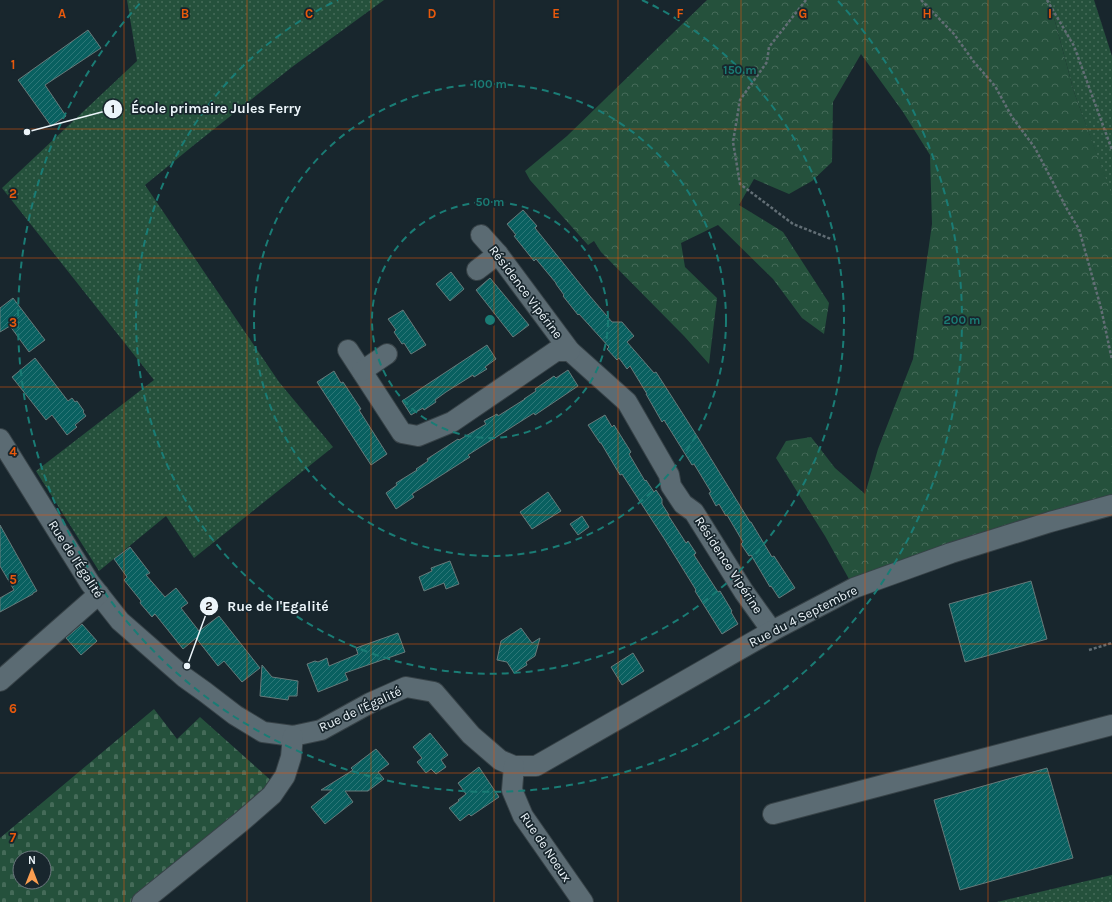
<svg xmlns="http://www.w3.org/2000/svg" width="1112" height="902" font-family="Karla,sans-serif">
  <defs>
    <pattern id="grass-dots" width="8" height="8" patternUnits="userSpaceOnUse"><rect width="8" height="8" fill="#25513c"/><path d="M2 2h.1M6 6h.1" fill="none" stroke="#456b59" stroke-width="1.8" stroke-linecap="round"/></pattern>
    <pattern id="forest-crowns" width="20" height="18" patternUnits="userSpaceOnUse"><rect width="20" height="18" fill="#25513c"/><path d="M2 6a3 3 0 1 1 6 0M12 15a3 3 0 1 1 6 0" fill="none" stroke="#456b59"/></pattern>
    <pattern id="cemetery-stones" width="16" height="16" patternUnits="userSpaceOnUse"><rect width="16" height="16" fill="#25513c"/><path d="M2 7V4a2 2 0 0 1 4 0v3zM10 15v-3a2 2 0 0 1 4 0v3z" fill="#456b59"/></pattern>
    <pattern id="building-hatch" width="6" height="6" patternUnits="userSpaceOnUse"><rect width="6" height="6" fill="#096060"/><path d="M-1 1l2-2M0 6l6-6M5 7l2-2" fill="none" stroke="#2d7778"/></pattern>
  </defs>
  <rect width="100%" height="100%" fill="#18262d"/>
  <g fill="url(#grass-dots)">
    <polygon points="127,0 384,0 292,67 194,145 145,185 279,382 333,447 194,558 166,516 99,571 36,471 154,380 2,188 137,61"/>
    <polygon points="1047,0 1094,0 1112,56 1112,197 1074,92 1050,3"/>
    <polygon points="1112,875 1112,902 997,902"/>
  </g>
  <polygon fill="url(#forest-crowns)" points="707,0 1047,0 1050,3 1074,92 1112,195 1112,505 854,588 825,536 776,458 786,441 811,437 835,468 865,494 878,449 913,359 932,224 930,155 903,112 861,54 833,102 832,162 812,181 789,194 754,179 739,205 783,232 829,303 824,334 802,318 773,279 718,225 681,243 685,267 717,298 709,364 684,336 601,252 594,241 588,245 530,180 525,171 567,136"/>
  <path fill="url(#cemetery-stones)" fill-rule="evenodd" d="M154 709 177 739 200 717 274 783 131 902H0V838ZM20 858H44V882H20Z"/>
  <g fill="url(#building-hatch)" stroke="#677a7a">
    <polygon points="88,30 101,48 45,85 66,116 51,126 18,80"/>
    <polygon points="523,210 537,226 535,228 589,295 612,322 622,322 634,336 627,342 654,373 656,372 697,436 750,522 751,522 772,557 774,556 795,588 779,598 771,586 770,587 751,555 749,556 741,544 743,542 727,515 726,516 719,504 716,506 709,493 711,492 694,464 692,465 664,420 662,422 646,394 647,394 630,366 627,369 619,358 617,360 607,349 609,347 579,314 578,315 563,296 564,295 556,284 556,283 536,259 534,261 514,236 516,235 507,224"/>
    <polygon points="451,272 464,289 450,301 436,284"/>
    <polygon points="490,278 529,325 513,337 476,290"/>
    <polygon points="13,298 45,340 29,352 10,326 0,332 0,308"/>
    <polygon points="403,310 426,345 411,354 404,343 402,344 394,332 396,330 388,319"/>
    <polygon points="487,345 496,359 485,367 487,369 474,377 473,375 446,392 435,400 436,402 424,410 423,408 411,415 402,401"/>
    <polygon points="35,358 68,401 72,398 75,402 77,401 84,411 83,412 86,416 75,425 77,427 67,435 52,415 46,420 12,377"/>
    <polygon points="568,370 578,386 535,415 534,413 468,455 470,457 412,494 414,497 396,509 386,493 397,485 396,483 417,470 416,469 428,461 427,459 458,439 459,440 486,424 484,421 497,414 498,416 525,399 524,399 536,391 535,389 554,376 556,378"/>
    <polygon points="334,371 341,383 343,382 361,409 359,410 387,454 371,465 317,382"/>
    <polygon points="605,415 612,427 614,425 631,452 629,454 645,481 646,480 654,492 656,490 662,499 662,504 669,515 668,515 686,543 688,541 696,553 694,555 718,592 720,591 732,611 731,612 738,624 722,634 695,591 696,590 665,540 622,474 620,475 601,443 600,443 588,425"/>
    <polygon points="548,492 561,511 532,529 520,512"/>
    <polygon points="582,516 589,527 578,535 570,524"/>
    <polygon points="0,525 37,591 33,593 33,594 0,612 0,598 14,590 0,566"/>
    <polygon points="130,547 150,573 146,575 165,597 176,588 188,603 181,608 199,631 219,616 260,668 242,682 224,661 218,666 196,638 183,649 155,614 152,617 140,603 141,601 124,580 127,577 114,559"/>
    <polygon points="450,561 459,584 446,589 444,583 424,591 419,577 432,571 431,568"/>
    <polygon points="1031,581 1047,639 965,662 949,604"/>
    <polygon points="82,624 97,641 81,655 66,638"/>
    <polygon points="521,628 532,643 540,638 535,656 526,662 527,665 514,673 507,662 497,660 501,641"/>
    <polygon points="398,633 405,652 345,673 348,680 318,692 307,664 315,661 318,662 327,658 329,666 358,654 356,648"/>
    <polygon points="633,653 644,671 622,685 611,667"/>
    <polygon points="262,665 272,677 298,681 297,696 289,696 288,700 260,696"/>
    <polygon points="430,733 448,755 441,760 446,767 436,774 431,769 426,773 417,762 422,758 413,747"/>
    <polygon points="376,749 389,764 378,772 384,779 368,791 345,791 353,802 325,824 311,807 332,790 321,790 353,770 351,768"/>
    <polygon points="479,767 499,797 471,816 469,814 460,821 449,808 459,801 458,800 466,794 458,783"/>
    <polygon points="1047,768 1073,858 960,890 934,800"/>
  </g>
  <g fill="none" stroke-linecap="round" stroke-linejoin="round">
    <g stroke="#374247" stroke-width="22">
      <g id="minor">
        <polyline points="481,235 498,254 570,351 627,402 669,475 671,486 683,504 694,512 744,592 772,631"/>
        <polyline points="477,270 498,254"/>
        <polyline points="348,350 402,433 418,436 452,422 556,351 570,351"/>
        <polyline points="362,371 387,354"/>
        <polyline points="0,439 90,583 120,621 184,677 205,692 235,715 263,732 293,736 321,730 370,703 406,687 434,692 471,735 500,760 514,766 536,766 772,631 854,588 951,553 1050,522 1112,505"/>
        <polyline points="0,681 99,594"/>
        <polyline points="514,766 512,790 523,816 583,902"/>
        <polyline points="773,814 1112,725"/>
        <polyline points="142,902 241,822 272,795 285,776 291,757 293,736"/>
      </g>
    </g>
    <g stroke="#626e75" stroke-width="2.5" stroke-dasharray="3 2" stroke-linecap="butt">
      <polyline points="806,0 769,47 767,62 740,100 733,142 740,184 793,224 831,239"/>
      <polyline points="921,0 954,34 974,62 995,86 1012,117 1035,148 1068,211 1079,229 1101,308 1112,360"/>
      <polyline points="1047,0 1074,46 1112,150"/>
      <polyline points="1089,650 1112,643"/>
    </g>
    <use href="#minor" stroke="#5b6b73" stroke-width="20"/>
  </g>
  <path fill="none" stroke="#e8590c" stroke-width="1" stroke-opacity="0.55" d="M124 0V902M247 0V902M371 0V902M494 0V902M618 0V902M741 0V902M865 0V902M988 0V902M0 129H1112M0 258H1112M0 387H1112M0 515H1112M0 644H1112M0 773H1112"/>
  <g fill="none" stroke="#1a7c75" stroke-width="2" stroke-dasharray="7 5">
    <circle cx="490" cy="320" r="118"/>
    <circle cx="490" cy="320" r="236"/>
    <path d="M642 0A354 354 0 1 1 338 0"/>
    <path d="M838 1A472 472 0 1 1 142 1"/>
  </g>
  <g text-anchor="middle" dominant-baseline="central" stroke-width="3.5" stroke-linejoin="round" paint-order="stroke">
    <g font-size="13" fill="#ecf5fa" stroke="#18262d">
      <text transform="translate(526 292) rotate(53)">Résidence Vipérine</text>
      <text transform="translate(76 559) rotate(57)">Rue de l'Égalité</text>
      <text transform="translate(729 565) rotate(57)">Résidence Vipérine</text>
      <text transform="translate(803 616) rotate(-27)">Rue du 4 Septembre</text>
      <text transform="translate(360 709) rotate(-25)">Rue de l'Égalité</text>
      <text transform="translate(546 847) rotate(56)">Rue de Noeux</text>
    </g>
  </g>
  <g font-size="13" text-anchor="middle" font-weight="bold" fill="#e8590c" stroke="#18262d" stroke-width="3.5" stroke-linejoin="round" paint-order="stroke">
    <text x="62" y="18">A</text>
    <text x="185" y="18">B</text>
    <text x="309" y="18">C</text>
    <text x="432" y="18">D</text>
    <text x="556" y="18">E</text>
    <text x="680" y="18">F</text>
    <text x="803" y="18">G</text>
    <text x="927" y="18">H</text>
    <text x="1050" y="18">I</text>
    <text x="13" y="69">1</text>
    <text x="13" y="198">2</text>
    <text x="13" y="327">3</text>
    <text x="13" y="456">4</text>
    <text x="13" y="584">5</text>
    <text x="13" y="713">6</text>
    <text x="13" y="842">7</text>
  </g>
  <circle cx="490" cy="320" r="6" fill="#1a7c75" stroke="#18262d" stroke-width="2"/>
  <g font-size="12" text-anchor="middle" font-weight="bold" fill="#1a7c75" stroke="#18262d" stroke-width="3.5" stroke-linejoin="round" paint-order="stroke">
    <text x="740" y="74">150 m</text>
    <text x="490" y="88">100 m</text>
    <text x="490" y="206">50 m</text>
    <text x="962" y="324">200 m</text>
  </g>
  <path fill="none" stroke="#ecf5fa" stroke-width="1.5" d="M27 132L113 109M187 666L209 606"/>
  <g fill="#ecf5fa" stroke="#18262d" stroke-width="1.5">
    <circle cx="27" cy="132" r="4"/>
    <circle cx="187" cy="666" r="4"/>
    <circle cx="113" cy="109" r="10"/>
    <circle cx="209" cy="606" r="10"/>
  </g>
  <g font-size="12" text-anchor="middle" font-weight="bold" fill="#111">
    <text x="113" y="113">1</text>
    <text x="209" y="610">2</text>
  </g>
  <g font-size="14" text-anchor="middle" font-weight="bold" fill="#ecf5fa" stroke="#18262d" stroke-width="3.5" stroke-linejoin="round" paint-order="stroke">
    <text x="216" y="113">École primaire Jules Ferry</text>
    <text x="278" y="611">Rue de l'Egalité</text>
  </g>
  <g transform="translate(32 870)"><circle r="19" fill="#18262d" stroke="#6d797f"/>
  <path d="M0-3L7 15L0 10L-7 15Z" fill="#fb9e50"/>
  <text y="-6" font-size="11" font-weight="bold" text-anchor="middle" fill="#ecf5fa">N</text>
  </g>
</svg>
